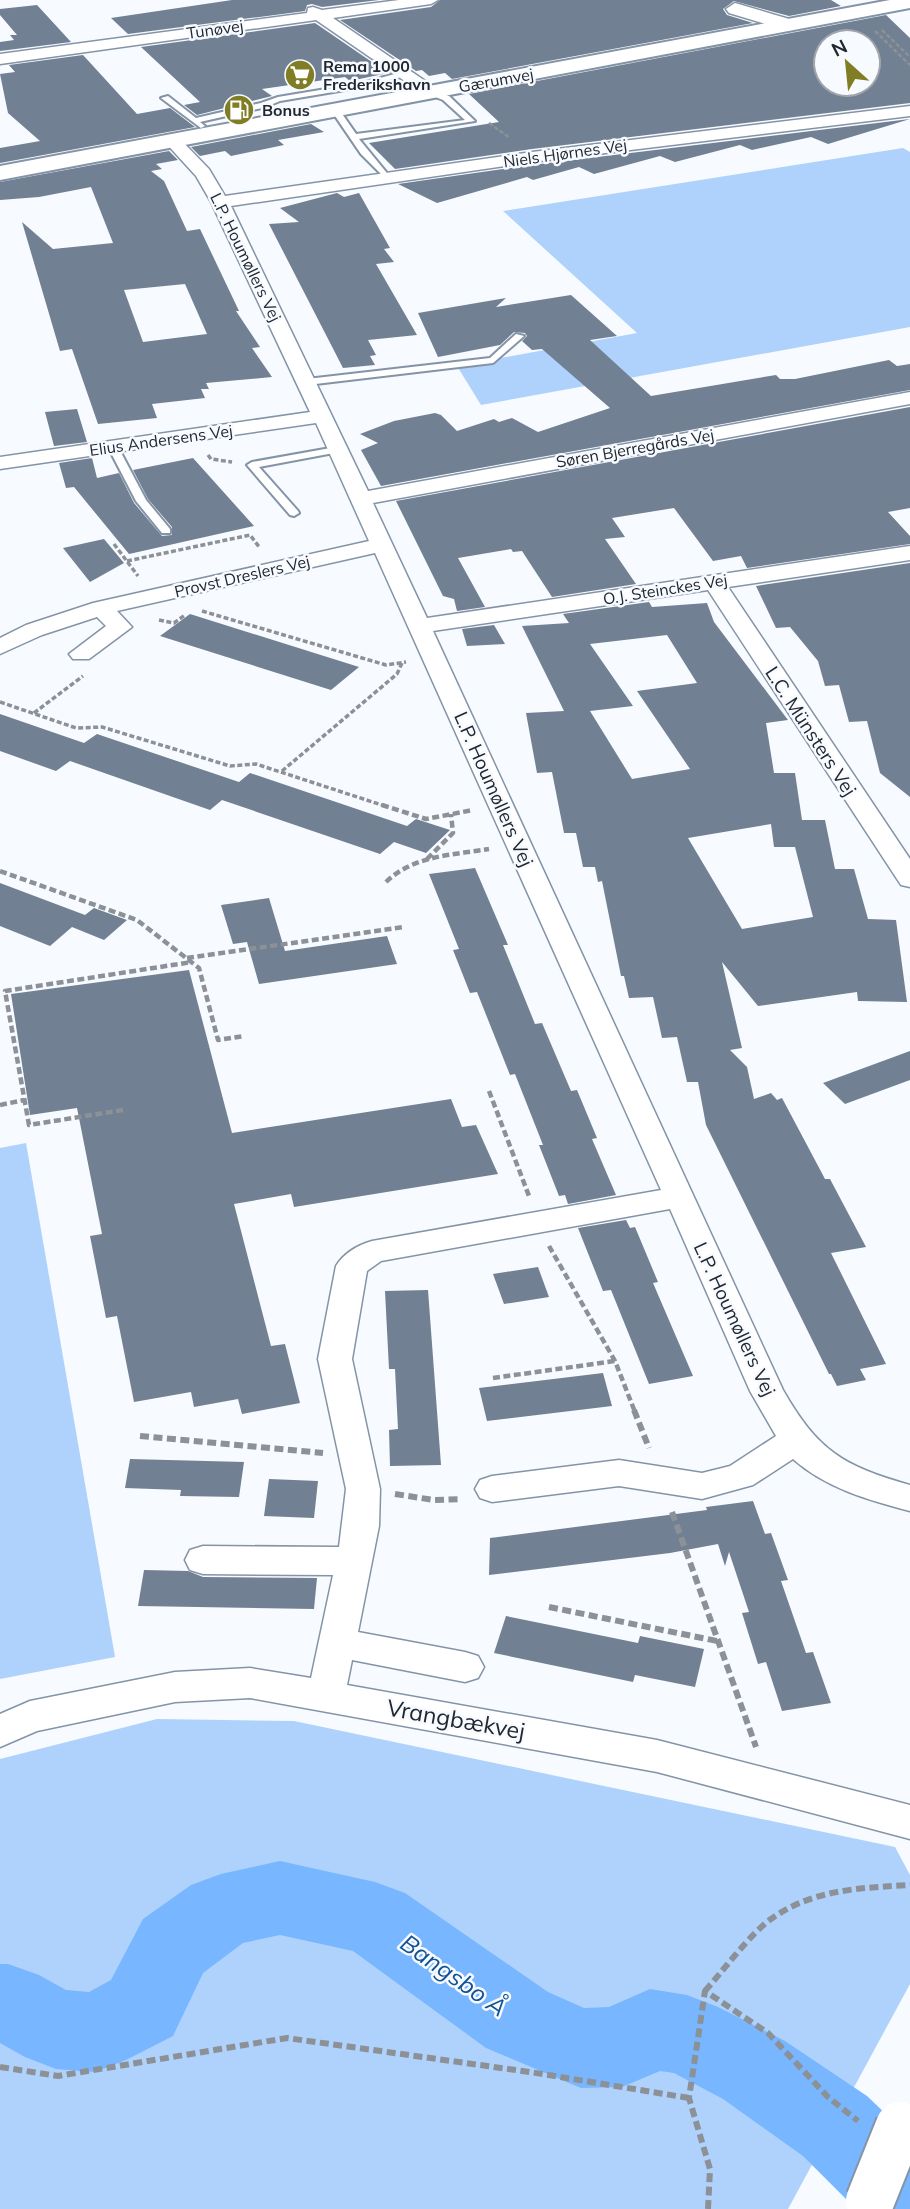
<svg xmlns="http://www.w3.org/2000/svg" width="910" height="2209" font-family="Mulish,sans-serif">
  <rect width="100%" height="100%" fill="#f7faff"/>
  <g fill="#afd2fc">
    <polygon points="903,148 910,152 910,327 481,405 457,366 637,333 503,211"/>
    <polygon points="26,1143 115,1657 0,1679 0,1148"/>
    <polygon points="157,1719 294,1721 895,1847 910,1875 910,1984 788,2209 0,2209 0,1759"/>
  </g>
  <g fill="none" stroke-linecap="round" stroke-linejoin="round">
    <polygon fill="#78b6ff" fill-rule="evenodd" points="280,1861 375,1882 405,1893 548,1992 584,2008 609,2007 650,1989 687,1995 718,2007 785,2041 867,2096 910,2137 910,2209 856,2209 803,2156 723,2099 674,2073 660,2071 622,2087 581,2088 486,2048 353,1951 280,1935 243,1943 203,1973 173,2036 126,2060 95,2072 56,2069 25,2057 0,2043 0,1964 8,1964 39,1975 66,1990 89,1992 111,1980 143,1919 191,1885 221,1874"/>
  </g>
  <g fill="#718092" fill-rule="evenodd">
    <polygon points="232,0 379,0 322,7 312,4 307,5 305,11 128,34 111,18"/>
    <polygon points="440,0 831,0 841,6 789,16 734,1 723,9 727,15 753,23 452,79 445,73 429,76 422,70 416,71 340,20 431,7"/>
    <polygon points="37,5 71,42 0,51 0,42 14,40 10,35 17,35 0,15 0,9"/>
    <path d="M886 15 910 38V103L532 149 395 169 369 143 499 122 469 94ZM826 42H868V84H826Z"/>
    <polygon points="315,23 388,73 350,81 345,77 262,89 272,96 197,115 184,105 200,102 141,47"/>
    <polygon points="83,55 137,114 170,108 195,127 0,163 0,148 40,141 8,113 0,74 15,72 9,65"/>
    <polygon points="910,119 828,144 811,137 752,150 740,145 675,162 660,156 594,174 579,167 533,180 527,177 437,203 398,184 532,165"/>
    <polygon points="311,124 324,132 278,140 284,145 231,156 225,151 200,156 191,147"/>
    <path d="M169 151 178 160 156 164 162 169 151 171 164 181 187 231 200 229 239 311H236L260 347 252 348 272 377 206 383 209 389H201L205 398 152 404 157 418 98 424 72 349 60 351 22 222 53 249 113 243 91 187 39 197 0 200V182ZM185 284 207 334 143 342 124 290Z"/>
    <polygon points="337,193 344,197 359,193 390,248 384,249 394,262 376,264 417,335 368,340 376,355 370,356 375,365 343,368 269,224 299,222 280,208"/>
    <polygon points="571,295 617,336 590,340 651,396 776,375 780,379 795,379 889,360 897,366 910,364 910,390 381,486 361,450 378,443 360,434 394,421 435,413 441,415 457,431 494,419 499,422 512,418 538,432 610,408 542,349 532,350 522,341 527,336 525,333 514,332 500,345 438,357 418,313 506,298 496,307"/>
    <polygon points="910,407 910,508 888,512 910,536 910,544 747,568 741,556 713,561 674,508 612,518 625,537 605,539 636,584 552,597 522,551 513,552 511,549 458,558 485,607 457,611 454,599 443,596 396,501"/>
    <polygon points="77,409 87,442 54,446 45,412"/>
    <polygon points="92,458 97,478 119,473 134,503 162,536 172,535 172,527 148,499 133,470 193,458 254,526 129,554 74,487 66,488 59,463"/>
    <polygon points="104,539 124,563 90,582 63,548"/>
    <polygon points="910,563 910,797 880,773 867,721 849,722 839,685 825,686 818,661 790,627 776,628 756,586"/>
    <path d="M649 602 652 607 707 603 714 622 788 720 766 723 774 773H795L802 820H825L835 869H854L868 919 896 920 907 1002 858 1001 857 992 758 1006 722 962 742 1048 730 1050 747 1067 754 1099 771 1093 777 1100 782 1098 825 1179H830L866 1247 831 1253 886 1364 860 1369 866 1380 837 1386 831 1374H829L706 1125 698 1082H687L677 1037 662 1038 653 997 629 998 624 976H621L602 881 598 882 595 867H583L576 833H564L552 772 537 773 526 713 564 711 522 626 569 623 563 614ZM667 635 697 683 637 691 690 769 632 779 590 711 633 706 590 644ZM771 824 774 847H795L813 917 742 929 688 838Z"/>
    <polygon points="190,614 359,667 331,690 160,636"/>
    <polygon points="494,625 505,644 467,646 462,629"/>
    <polygon points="0,714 84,743 97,734 239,782 250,773 407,826 416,819 450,830 426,853 394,842 380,854 222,800 210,810 70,761 56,771 0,751"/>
    <polygon points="475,868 508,945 503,945 535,1024 542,1023 571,1091 577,1090 597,1138 592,1139 616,1195 568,1204 565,1195 559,1196 539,1145 543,1145 515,1074 510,1075 477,992 470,993 453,950 459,949 429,874"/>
    <polygon points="0,883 85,915 94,908 127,920 104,940 72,927 50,946 0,926"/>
    <polygon points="269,898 285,951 387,936 397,964 259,984 247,942 233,944 221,905"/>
    <polygon points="189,970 232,1133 451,1099 462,1127 476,1125 498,1174 294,1207 291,1194 234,1204 271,1346 285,1344 300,1403 242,1414 238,1399 194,1407 191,1392 134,1402 117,1316 106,1318 90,1236 102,1234 77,1108 30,1115 11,994"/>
    <polygon points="910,1051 910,1080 845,1104 823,1083"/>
    <polygon points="626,1220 630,1228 635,1227 658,1282 653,1283 693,1376 649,1384 611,1290 603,1291 578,1228"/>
    <polygon points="538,1267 549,1297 504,1304 493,1274"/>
    <polygon points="428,1290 441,1465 390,1466 389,1430 398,1429 395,1369 389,1369 385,1291"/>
    <polygon points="603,1373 612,1406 487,1421 479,1388"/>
    <polygon points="130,1459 244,1462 239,1497 180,1496 181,1490 125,1488"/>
    <polygon points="269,1479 318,1481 314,1518 264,1516"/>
    <polygon points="753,1501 765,1534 771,1533 788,1580 781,1581 806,1653 813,1652 831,1703 782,1711 766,1662 758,1664 742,1613 749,1612 729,1552 725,1566 718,1544 670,1553 489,1575 490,1538 707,1510 706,1507"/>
    <polygon points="144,1570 188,1571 203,1577 317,1578 314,1609 138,1606"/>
    <polygon points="506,1616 638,1643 640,1636 704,1649 695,1687 635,1675 633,1682 494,1653"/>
  </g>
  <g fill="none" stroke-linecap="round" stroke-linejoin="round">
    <g stroke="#8494a7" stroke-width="4">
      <g id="service">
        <polygon points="402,72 406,74 405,76 363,87 280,101 268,106 285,118 286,120 282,122 262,108 200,122 205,126 201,128 161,98 168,96 196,118 261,103 278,97 362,83"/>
        <polygon points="431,90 449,96 475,121 359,139 391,178 387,180 361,154 331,110 338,108 356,134 465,120 443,100 428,94 427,92"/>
        <polygon points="516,334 524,336 493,363 307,385 302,382 307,379 490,358"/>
        <polygon points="110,445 118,447 146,500 170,529 170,533 162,533 136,501 108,447"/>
        <polygon points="336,447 341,450 339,452 259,467 298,511 299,513 294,516 290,515 247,465 252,462"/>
      </g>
    </g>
    <g stroke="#8494a7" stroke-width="3">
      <g id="minor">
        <polygon points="399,0 438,0 431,4 333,18 437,89 439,92 437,95 425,95 316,20 0,64 0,54 307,13 308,8 313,7 322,10"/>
        <path d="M910 106V116L532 162 231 206 368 491 910 392V404L373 503 427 618 910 546V560L728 587 910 859V887L901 885 897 879 708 590 433 631 783 1390C818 1451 843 1466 910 1485V1511C868 1500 826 1488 793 1459L753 1485 702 1499 619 1486 492 1502 480 1498 475 1489 480 1480 492 1476 619 1460 702 1473 730 1466 776 1436 750 1391 670 1209 381 1261 367 1271 352 1359 380 1489 379 1526 358 1632 465 1652 478 1656 484 1667 478 1678 465 1682 352 1660 347 1685 657 1740 910 1805V1839L657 1772 250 1698 175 1702 37 1731 0 1747V1714L30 1701 175 1672 250 1668 311 1678 333 1575 203 1574 190 1570 185 1560 190 1550 203 1546 339 1547 346 1489 318 1359 336 1266C344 1253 358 1245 372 1241L661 1190 375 553 117 611 132 627 89 659H73L69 654 106 626 97 617 42 635 0 654V638L26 625 93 603 369 541 316 423 0 469V457L310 412 211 202 196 176 164 141 166 137H178L209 169 225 196 532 152Z"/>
      </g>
    </g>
    <g stroke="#8494a7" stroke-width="3">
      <polygon id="tertiary" points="735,3 796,21 798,25 789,31 729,13 726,9"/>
    </g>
    <g stroke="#8494a7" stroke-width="4">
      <polygon id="secondary" points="890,0 910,0 910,8 0,180 0,166"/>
    </g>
    <g stroke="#8c9197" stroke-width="2.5" stroke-dasharray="4.5 2" stroke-linecap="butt">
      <polyline points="882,30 910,57"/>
      <polyline points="875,31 910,65"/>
      <polyline points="489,123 510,138"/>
    </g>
    <g stroke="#8c9197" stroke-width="3.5" stroke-dasharray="5 2.5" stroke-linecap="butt">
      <polyline points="208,455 211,459 232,462"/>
      <polyline points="114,544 138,576"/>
      <polyline points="127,561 250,535 260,548"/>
      <polyline points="202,611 386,665 406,662"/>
      <polyline points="159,620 174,623 185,615"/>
      <polyline points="0,702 76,728 102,727 230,766 256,764 388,807"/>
      <polyline points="34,713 83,676"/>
      <polyline points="282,771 397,674 402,663"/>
    </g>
    <g stroke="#8c9197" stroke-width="4.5" stroke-dasharray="7 3.5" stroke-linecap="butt">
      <polyline points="382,805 426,819 473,810"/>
      <polyline points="427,859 453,833 451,814"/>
      <polyline points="0,871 137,920 199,968 218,1040 244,1036"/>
      <path d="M386 882C414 855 453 855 489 849"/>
      <polyline points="187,958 404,927"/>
      <polyline points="489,1091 529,1196"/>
      <polyline points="0,1105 24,1100"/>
      <polyline points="123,1110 29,1125 5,991 192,962"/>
      <polyline points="549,1246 615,1361 635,1412"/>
      <polyline points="493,1378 615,1361"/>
    </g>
    <g stroke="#8c9197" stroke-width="6" stroke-dasharray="9 4.5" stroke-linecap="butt">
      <polyline points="634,1410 649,1448"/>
      <polyline points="140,1436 323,1453"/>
      <polyline points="395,1494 434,1500 462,1499"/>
      <polyline points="672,1512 756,1747"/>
      <polyline points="549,1607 717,1641"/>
      <path d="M705 1991C722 1972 751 1933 771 1919 813 1889 860 1888 910 1885"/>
      <polyline points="0,2067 58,2076 287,2038 530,2072 689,2098"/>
      <polyline points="708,2209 710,2169 689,2098 705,1991 768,2033 828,2097 858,2121"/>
    </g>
    <use href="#service" fill="#fff" fill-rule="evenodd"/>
    <use href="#minor" fill="#fff" fill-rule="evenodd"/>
    <use href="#tertiary" fill="#fff" fill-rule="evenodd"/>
    <use href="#secondary" fill="#fff" fill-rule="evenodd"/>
    <g stroke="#8494a7" stroke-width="52" stroke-linecap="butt">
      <polyline id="tertiary-bridge" points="870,2201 900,2126"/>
    </g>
    <use href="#tertiary-bridge" stroke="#fff" stroke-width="48"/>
  </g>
  <defs>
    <g id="supermarket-disc" transform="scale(1.575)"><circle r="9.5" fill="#817d24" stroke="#f7faff"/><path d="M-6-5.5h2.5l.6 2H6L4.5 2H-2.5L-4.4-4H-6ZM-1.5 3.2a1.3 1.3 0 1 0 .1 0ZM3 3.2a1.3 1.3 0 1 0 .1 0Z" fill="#fff"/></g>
    <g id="fuel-disc" transform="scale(1.575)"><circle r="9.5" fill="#817d24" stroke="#f7faff"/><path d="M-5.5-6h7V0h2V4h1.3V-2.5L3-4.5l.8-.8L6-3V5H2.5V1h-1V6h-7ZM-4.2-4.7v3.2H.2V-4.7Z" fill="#fff"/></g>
  </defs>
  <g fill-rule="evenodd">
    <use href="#supermarket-disc" x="300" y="75"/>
    <use href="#fuel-disc" x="239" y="110"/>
  </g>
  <g text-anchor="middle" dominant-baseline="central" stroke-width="5" stroke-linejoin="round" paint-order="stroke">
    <g font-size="16" fill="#21272e" stroke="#f7faff">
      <text transform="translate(215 29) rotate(-8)">Tunøvej</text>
      <text transform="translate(496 80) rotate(-10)">Gærumvej</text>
      <text transform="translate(565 153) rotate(-8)">Niels Hjørnes Vej</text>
      <text transform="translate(246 257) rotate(64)">L.P. Houmøllers Vej</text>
      <text transform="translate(161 440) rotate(-8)">Elius Andersens Vej</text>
      <text transform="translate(635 448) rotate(-10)">Søren Bjerregårds Vej</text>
      <text transform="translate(242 576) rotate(-13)">Provst Dreslers Vej</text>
      <text transform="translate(665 589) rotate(-9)">O.J. Steinckes Vej</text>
    </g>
    <g font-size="16" font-weight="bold" fill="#21272e" stroke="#f7faff" text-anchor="start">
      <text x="323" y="66">Rema 1000<tspan x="323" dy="18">Frederikshavn</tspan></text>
      <text x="262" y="110">Bonus</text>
    </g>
    <g font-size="19" fill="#21272e" stroke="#f7faff">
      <text transform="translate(811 731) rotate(57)">L.C. Münsters Vej</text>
      <text transform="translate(494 789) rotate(66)">L.P. Houmøllers Vej</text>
      <text transform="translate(735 1319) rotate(65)">L.P. Houmøllers Vej</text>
    </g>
    <g font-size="23" fill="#21272e" stroke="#f7faff">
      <text transform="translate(456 1719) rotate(10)">Vrangbækvej</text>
    </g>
    <g font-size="24" font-style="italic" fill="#115293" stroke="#f7faff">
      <text transform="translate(454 1975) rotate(35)">Bangsbo Å</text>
    </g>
  </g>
  <g transform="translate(847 63) rotate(333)"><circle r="33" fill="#f7faff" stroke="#a1a6ab" stroke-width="2"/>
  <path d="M0-5L12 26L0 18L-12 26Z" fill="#817d24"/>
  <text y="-10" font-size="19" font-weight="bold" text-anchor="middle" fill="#21272e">N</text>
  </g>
</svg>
